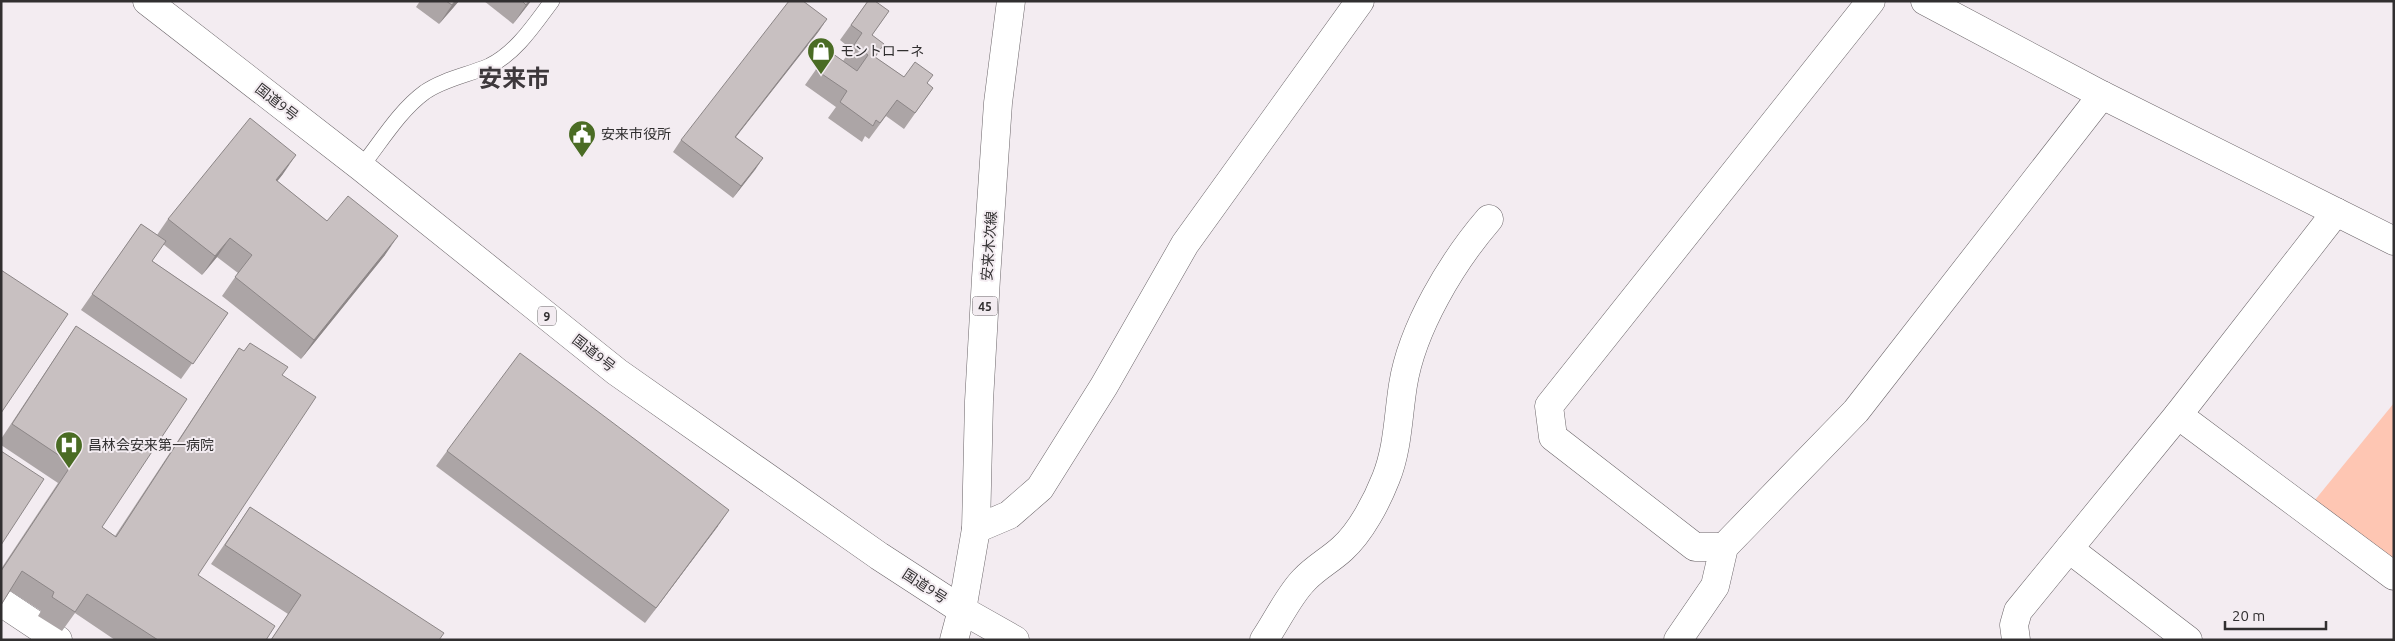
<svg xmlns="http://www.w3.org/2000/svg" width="2395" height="641" font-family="Ubuntu,'Noto Sans JP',sans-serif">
  <rect width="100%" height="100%" fill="#f3ecf1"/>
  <polygon fill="#fec6b3" points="2394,403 2394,561 2315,500"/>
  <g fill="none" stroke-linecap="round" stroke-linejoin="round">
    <g stroke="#6b6569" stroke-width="16">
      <path id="service" d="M361 167C381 142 399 111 425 92 444 79 468 75 489 66 516 53 534 25 552 1"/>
    </g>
    <g stroke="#6b6569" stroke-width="29">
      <g id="minor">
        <polyline points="2336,212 2394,241"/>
        <polyline points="2178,415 2394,576"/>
        <polyline points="976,529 1009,515 1040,488 1104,386 1185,244 1360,1"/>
        <polyline points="1724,547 1695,547 1553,437 1549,406 1871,1"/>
        <polyline points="2069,549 2188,640"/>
        <polyline points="1,602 58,640"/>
        <path d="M1264 640C1277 621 1289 595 1304 580 1315 568 1330 560 1342 549 1361 532 1377 501 1386 478 1398 448 1398 416 1403 385 1412 328 1452 262 1489 219"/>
        <polyline points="1678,640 1715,586 1724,547 1856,411 2102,95 1925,1"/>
        <polyline points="2016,640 2014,625 2018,611 2178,415 2336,212 2102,95"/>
      </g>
    </g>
    <g stroke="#6b6569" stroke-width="29">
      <polyline id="tertiary" points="954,640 962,610"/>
    </g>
    <g stroke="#6b6569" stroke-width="29">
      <polyline id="primary" points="962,610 976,529 979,401 986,278 998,103 1011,1"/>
    </g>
    <g stroke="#6b6569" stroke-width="29">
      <polyline id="trunk" points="147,1 361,167 617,372 879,556 962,610 1015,640"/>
    </g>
    <use href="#service" stroke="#fff" stroke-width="15"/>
    <use href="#minor" stroke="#fff" stroke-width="28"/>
    <use href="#tertiary" stroke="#fff" stroke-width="28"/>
    <use href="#primary" stroke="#fff" stroke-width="28"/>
    <use href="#trunk" stroke="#fff" stroke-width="28"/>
  </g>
  <g fill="#aca5a6">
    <polygon points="420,1 459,1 439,24 416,7"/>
    <polygon points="484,1 531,1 513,24"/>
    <polygon points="868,1 889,11 872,35 875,57 904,77 927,83 933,88 904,129 886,116 869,139 865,136 862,142 828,118 836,107 805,85 829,51 843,61 851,49 840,40"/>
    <polygon points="819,31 736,137 763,158 733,198 673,152 681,140"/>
    <polygon points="283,174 277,181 327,221 385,255 301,359 222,296 238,273 217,257 202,275 163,244 152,261 228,313 181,379 81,310 141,224 157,235 168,219"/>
    <polygon points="76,326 102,527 115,536 239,348 282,375 198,575 266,640 115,640 75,613 62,631 38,616 41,611 10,591 1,605 1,569 58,483 1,445 1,439"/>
    <polygon points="447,451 718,526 645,623 436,466"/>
    <polygon points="250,507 439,640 271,640 288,614 211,564"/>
  </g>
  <g fill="#8c8687">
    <polygon points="455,1 459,1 439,24 452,5"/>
    <polygon points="529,1 531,1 513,24 526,5"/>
    <polygon points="827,19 819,31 727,148 735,137"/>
    <polygon points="296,155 283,174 263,199 276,180"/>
    <polygon points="763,158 755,170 733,198 741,186"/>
    <polygon points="398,236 385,255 301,359 314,340"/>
    <polygon points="230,238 217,257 202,275 215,256"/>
    <polygon points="729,510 718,526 645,623 656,608"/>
  </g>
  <g fill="#c8c0c1" stroke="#8c8687">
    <polygon points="446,1 455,1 452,5"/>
    <polygon points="522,1 529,1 526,5"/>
    <polygon points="789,1 803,1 827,19 735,137 763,158 741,186 681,140"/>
    <polygon points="868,1 875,1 889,11 872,35 884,44 875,57 904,77 915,62 933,75 927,83 933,88 915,113 897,100 880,123 876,120 873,126 840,102 847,91 816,70 829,51 857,71 868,55 854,45 862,33 851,25"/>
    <polygon points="250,118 296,155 276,180 327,221 348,196 398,236 314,340 235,277 252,255 230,238 215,256 168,219"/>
    <polygon points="141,224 166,241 152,261 228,313 193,364 92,294"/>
    <polygon points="1,270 68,314 1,413"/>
    <polygon points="76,326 187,399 102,527 116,537 239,348 244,351 250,343 288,367 282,375 316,397 198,575 275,626 266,640 158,640 87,594 75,612 52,597 54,592 22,571 1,605 1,571 72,464 12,424"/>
    <polygon points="520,353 729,510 656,608 447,451"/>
    <polygon points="1,451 44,479 1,545"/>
    <polygon points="250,507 444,633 439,640 271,640 301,595 225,545"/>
  </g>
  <defs>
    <g id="shop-pin" transform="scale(1.4375)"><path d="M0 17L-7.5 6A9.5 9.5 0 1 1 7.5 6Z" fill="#4a6c24" stroke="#f3ecf1"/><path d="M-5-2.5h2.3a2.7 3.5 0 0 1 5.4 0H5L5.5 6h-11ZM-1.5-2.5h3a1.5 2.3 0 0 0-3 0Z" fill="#fff"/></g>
    <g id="civic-pin" transform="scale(1.4375)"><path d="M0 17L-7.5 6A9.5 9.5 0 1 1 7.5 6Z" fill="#4a6c24" stroke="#f3ecf1"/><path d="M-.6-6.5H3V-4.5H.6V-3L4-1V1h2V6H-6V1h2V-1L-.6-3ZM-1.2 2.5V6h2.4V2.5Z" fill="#fff"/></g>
    <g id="hospital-pin" transform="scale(1.4375)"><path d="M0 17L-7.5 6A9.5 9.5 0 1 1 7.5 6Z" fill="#4a6c24" stroke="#f3ecf1"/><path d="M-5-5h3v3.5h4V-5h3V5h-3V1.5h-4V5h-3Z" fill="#fff"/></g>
  </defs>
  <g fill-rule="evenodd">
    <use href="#shop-pin" x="821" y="51"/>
    <use href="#civic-pin" x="582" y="134"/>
    <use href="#hospital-pin" x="69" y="445"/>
  </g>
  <g text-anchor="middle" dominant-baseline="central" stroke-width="4" stroke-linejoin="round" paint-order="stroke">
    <g fill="#f3ecf1" stroke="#6b686a" stroke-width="1">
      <rect x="972.5" y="296.5" width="25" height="19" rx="4"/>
      <rect x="538" y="306.5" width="18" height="19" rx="4"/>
    </g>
    <g font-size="12" font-weight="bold" fill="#312f30">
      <text x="985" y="306">45</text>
      <text x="547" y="316">9</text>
    </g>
    <g font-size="14" fill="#312f30" stroke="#f3ecf1" text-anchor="start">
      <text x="840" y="51">モントローネ</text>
      <text x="601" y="134">安来市役所</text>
      <text x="88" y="445">昌林会安来第一病院</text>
    </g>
    <g font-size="14" fill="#312f30" stroke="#f3ecf1">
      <text transform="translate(277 102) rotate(38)">国道9号</text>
      <text transform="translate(989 246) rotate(-86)">安来木次線</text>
      <text transform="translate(594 353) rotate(38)">国道9号</text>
      <text transform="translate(925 586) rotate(33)">国道9号</text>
    </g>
    <g font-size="24" font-weight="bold" fill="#3d383c" stroke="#f3ecf1">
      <text x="514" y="78">安来市</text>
    </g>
  </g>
  <rect width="2395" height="641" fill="none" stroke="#312f30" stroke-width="5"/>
  <path d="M2225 621v8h101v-8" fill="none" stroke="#312f30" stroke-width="2.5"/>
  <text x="2232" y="621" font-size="15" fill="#312f30" stroke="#f3ecf1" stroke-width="4" paint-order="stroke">20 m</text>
</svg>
